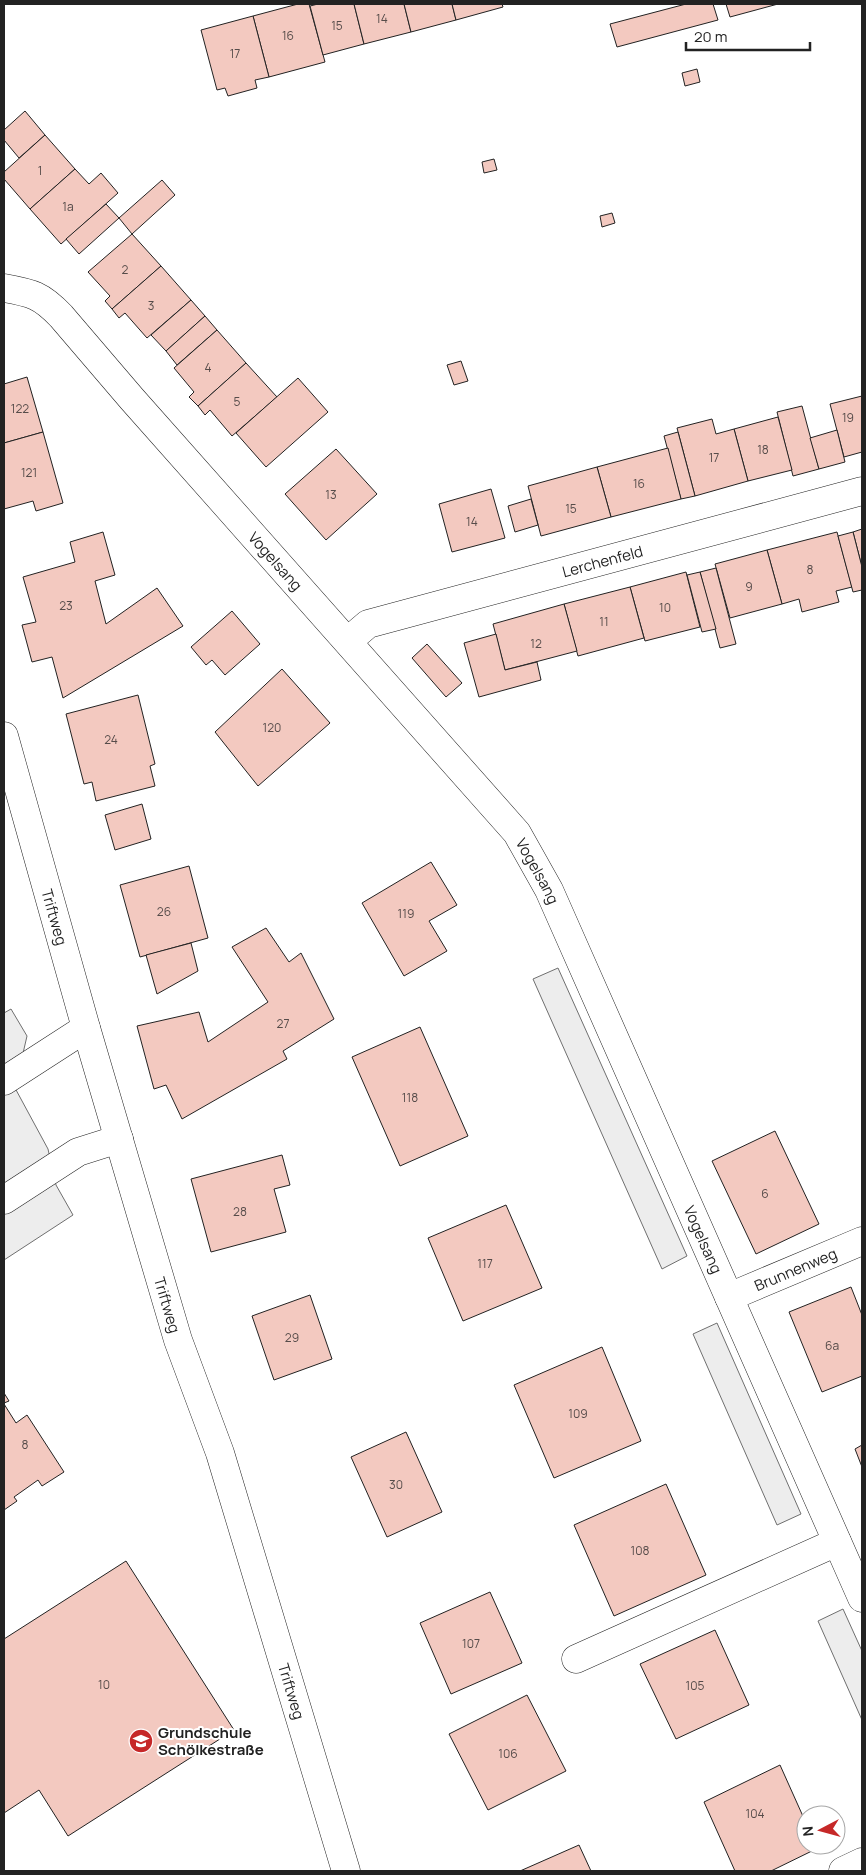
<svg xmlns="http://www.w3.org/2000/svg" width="866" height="1875" font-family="Manrope,sans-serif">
  <rect width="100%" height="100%" fill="#fff"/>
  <g fill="#ededed" stroke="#6f6f6f">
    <polygon points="558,968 687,1256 662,1269 533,979"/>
    <polygon points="11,1009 27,1036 15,1088 48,1149 56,1185 73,1215 4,1260 4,1013"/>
    <polygon points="717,1323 801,1514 777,1525 693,1334"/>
    <polygon points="843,1609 862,1651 862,1720 818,1621"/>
  </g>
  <g fill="#f3c9c0" stroke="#222">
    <polygon points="298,4 309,4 325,62 269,77 253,16"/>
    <polygon points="318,4 354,4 364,44 323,55 310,6"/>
    <polygon points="354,4 404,4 411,32 364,44"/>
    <polygon points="404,4 452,4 456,20 411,32"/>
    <polygon points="452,4 502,4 503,7 456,20"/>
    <polygon points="686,4 713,4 718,20 617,47 610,24"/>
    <polygon points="726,4 778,4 730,17"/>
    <polygon points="253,16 269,77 255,80 257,88 228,96 225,88 217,90 201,30"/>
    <polygon points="697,69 700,82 685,86 682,73"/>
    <polygon points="25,111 45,135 19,158 4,140 4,130"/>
    <polygon points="45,135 75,169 30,209 4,179 4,172"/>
    <polygon points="494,159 497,170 484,173 482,162"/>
    <polygon points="75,169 89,184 101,173 118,193 61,244 30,209"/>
    <polygon points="162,180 175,195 132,234 119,218"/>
    <polygon points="106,204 119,218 79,254 66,239"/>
    <polygon points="612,213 615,223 602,227 600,216"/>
    <polygon points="132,234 161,266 112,309 105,301 110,296 88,272"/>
    <polygon points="161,266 191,300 147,338 125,313 119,318 112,309"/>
    <polygon points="191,300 205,316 166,351 151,335"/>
    <polygon points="205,316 217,330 177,365 166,351"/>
    <polygon points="217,330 246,363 198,406 189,397 194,392 174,368"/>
    <polygon points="461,361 468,381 454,385 447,365"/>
    <polygon points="246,363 277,397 232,436 210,410 205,415 198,406"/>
    <polygon points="27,377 43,432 4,443 4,384"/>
    <polygon points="298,378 328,412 266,467 236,433"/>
    <polygon points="862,396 862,452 844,457 830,404"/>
    <polygon points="802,406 819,469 793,476 777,412"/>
    <polygon points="778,417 792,470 748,481 734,429"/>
    <polygon points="712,419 716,434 734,429 748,481 695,496 677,428"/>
    <polygon points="837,430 845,462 819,469 810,438"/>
    <polygon points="43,432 63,503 36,511 33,501 4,509 4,443"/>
    <polygon points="678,432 695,496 681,499 664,436"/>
    <polygon points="668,448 681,499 611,517 597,467"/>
    <polygon points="336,449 377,494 326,540 285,494"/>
    <polygon points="597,467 611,517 541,536 528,486"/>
    <polygon points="491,489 505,538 452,552 439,504"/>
    <polygon points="531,499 538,525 515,532 508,506"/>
    <polygon points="862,529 862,567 853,532"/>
    <polygon points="103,532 115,575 95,581 106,624 157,588 183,626 63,698 52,657 32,662 22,625 36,622 23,577 75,562 70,542"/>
    <polygon points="837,532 852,587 836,591 839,602 802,612 799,599 782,604 767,550"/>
    <polygon points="853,532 862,567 862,590 853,592 838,536"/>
    <polygon points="767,550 782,604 730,618 715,564"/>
    <polygon points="716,568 736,644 720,648 700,572"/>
    <polygon points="686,572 700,627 645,641 630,587"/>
    <polygon points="700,572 716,629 702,632 687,575"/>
    <polygon points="630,587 644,638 578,656 564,604"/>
    <polygon points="564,604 577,651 505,670 493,624"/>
    <polygon points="232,611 260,644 225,675 212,660 206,665 191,647"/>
    <polygon points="496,634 505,670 537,662 541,680 479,697 464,643"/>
    <polygon points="427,644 462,683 446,697 412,658"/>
    <polygon points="282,669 330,723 258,786 215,732"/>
    <polygon points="138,695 155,764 150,766 155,786 96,801 92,782 84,784 66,714"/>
    <polygon points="142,804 151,839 115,850 105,815"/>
    <polygon points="431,862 457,905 429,921 447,951 404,976 362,903"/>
    <polygon points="189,866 208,938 140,957 120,885"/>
    <polygon points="266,928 289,962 301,953 334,1019 283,1051 287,1059 182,1119 166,1085 154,1089 137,1026 199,1012 208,1042 268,1002 232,947"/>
    <polygon points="191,943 198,971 157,994 146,955"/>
    <polygon points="420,1027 468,1136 400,1166 352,1057"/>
    <polygon points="775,1131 819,1224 756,1254 712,1161"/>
    <polygon points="282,1155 290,1185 274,1189 286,1232 211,1252 191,1179"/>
    <polygon points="506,1205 542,1288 463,1321 428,1238"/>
    <polygon points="851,1287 862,1315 862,1376 822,1392 789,1312"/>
    <polygon points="310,1295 332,1359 274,1380 252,1316"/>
    <polygon points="602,1347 641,1441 554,1478 514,1385"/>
    <polygon points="4,1393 9,1401 4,1403"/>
    <polygon points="4,1404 16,1423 27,1415 64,1472 42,1486 38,1480 14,1497 17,1501 4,1510"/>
    <polygon points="406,1432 442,1512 387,1537 351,1457"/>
    <polygon points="862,1445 862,1467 855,1449"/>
    <polygon points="666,1484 706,1575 614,1616 574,1525"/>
    <polygon points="126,1561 234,1730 68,1836 39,1790 4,1813 4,1639"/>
    <polygon points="490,1592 522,1663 451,1694 420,1623"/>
    <polygon points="715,1630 749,1705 676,1739 640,1664"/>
    <polygon points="527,1695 566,1771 488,1810 449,1734"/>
    <polygon points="780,1765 806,1823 806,1845 816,1845 818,1848 771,1871 735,1871 704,1802"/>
    <polygon points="579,1845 591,1871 520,1871"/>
  </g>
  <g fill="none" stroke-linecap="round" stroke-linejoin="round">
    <g stroke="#222" stroke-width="29">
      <g id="minor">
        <path id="s1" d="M4 288C32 293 41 295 61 316L132 399 517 833 549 890 862 1598"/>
        <path id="s2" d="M348 641 368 624 862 491"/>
        <path id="s3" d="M4 736 86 1028 178 1340 220 1453 346 1871"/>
        <polyline points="4,1081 86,1028"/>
        <polyline points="4,1200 78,1152 119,1139"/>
        <path id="s4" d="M729 1297 862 1241"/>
        <polyline points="576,1659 837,1542"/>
        <polyline points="843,1871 862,1862"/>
      </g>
    </g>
    <use href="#minor" stroke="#fff" stroke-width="28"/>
  </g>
  <defs>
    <g id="school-disc" transform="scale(1.25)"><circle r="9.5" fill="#c62828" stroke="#fff"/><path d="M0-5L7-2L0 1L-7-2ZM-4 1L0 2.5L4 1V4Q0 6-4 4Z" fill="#fff"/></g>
  </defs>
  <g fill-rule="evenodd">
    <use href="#school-disc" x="141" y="1741"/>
  </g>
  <g text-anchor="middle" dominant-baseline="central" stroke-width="4" stroke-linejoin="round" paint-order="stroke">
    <g font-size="12" fill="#564c4a">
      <text x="382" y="18">14</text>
      <text x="337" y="25">15</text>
      <text x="288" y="35">16</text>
      <text x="235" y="53">17</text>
      <text x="40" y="170">1</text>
      <text x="68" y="206">1a</text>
      <text x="125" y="269">2</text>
      <text x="151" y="305">3</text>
      <text x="208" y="367">4</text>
      <text x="237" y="401">5</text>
      <text x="20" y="408">122</text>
      <text x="848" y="417">19</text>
      <text x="763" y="449">18</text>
      <text x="714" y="457">17</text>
      <text x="29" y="472">121</text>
      <text x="639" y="483">16</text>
      <text x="331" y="494">13</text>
      <text x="571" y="508">15</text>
      <text x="472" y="521">14</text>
      <text x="810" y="569">8</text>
      <text x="749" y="586">9</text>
      <text x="66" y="605">23</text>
      <text x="665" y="607">10</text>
      <text x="604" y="621">11</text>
      <text x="536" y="643">12</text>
      <text x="272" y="727">120</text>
      <text x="111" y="739">24</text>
      <text x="164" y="911">26</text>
      <text x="406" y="913">119</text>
      <text x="283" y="1023">27</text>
      <text x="410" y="1097">118</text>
      <text x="765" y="1193">6</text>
      <text x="240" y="1211">28</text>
      <text x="485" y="1263">117</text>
      <text x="292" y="1337">29</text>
      <text x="832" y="1345">6a</text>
      <text x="578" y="1413">109</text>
      <text x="25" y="1444">8</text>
      <text x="396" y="1484">30</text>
      <text x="640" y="1550">108</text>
      <text x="471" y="1643">107</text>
      <text x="104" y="1684">10</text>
      <text x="695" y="1685">105</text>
      <text x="508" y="1753">106</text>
      <text x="755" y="1813">104</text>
    </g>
    <g font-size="15" fill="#222" stroke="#fff">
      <text stroke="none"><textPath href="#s1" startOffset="391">Vogelsang</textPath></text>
      <text stroke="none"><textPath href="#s2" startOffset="269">Lerchenfeld</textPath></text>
      <text stroke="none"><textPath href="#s1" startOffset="798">Vogelsang</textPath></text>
      <text stroke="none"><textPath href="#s3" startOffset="188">Triftweg</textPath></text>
      <text stroke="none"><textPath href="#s1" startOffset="1202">Vogelsang</textPath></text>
      <text stroke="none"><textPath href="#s4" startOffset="72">Brunnenweg</textPath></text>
      <text stroke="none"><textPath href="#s3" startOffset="592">Triftweg</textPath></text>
      <text stroke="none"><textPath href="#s3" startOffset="998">Triftweg</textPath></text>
    </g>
    <g font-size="15" font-weight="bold" fill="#222" stroke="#fff" text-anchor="start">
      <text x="158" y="1732">Grundschule<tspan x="158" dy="17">Schölkestraße</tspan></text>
    </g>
  </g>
  <rect width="866" height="1875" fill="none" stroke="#222222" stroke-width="10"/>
  <g transform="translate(821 1830) rotate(264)"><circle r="24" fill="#ffffff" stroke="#a7a7a7"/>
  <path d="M0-4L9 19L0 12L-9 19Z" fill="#c62828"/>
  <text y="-8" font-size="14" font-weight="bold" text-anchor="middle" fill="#222222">N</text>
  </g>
  <path d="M686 42v8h124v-8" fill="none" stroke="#222222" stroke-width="2.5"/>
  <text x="694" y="42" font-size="15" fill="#222222" stroke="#ffffff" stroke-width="4" paint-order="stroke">20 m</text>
</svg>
